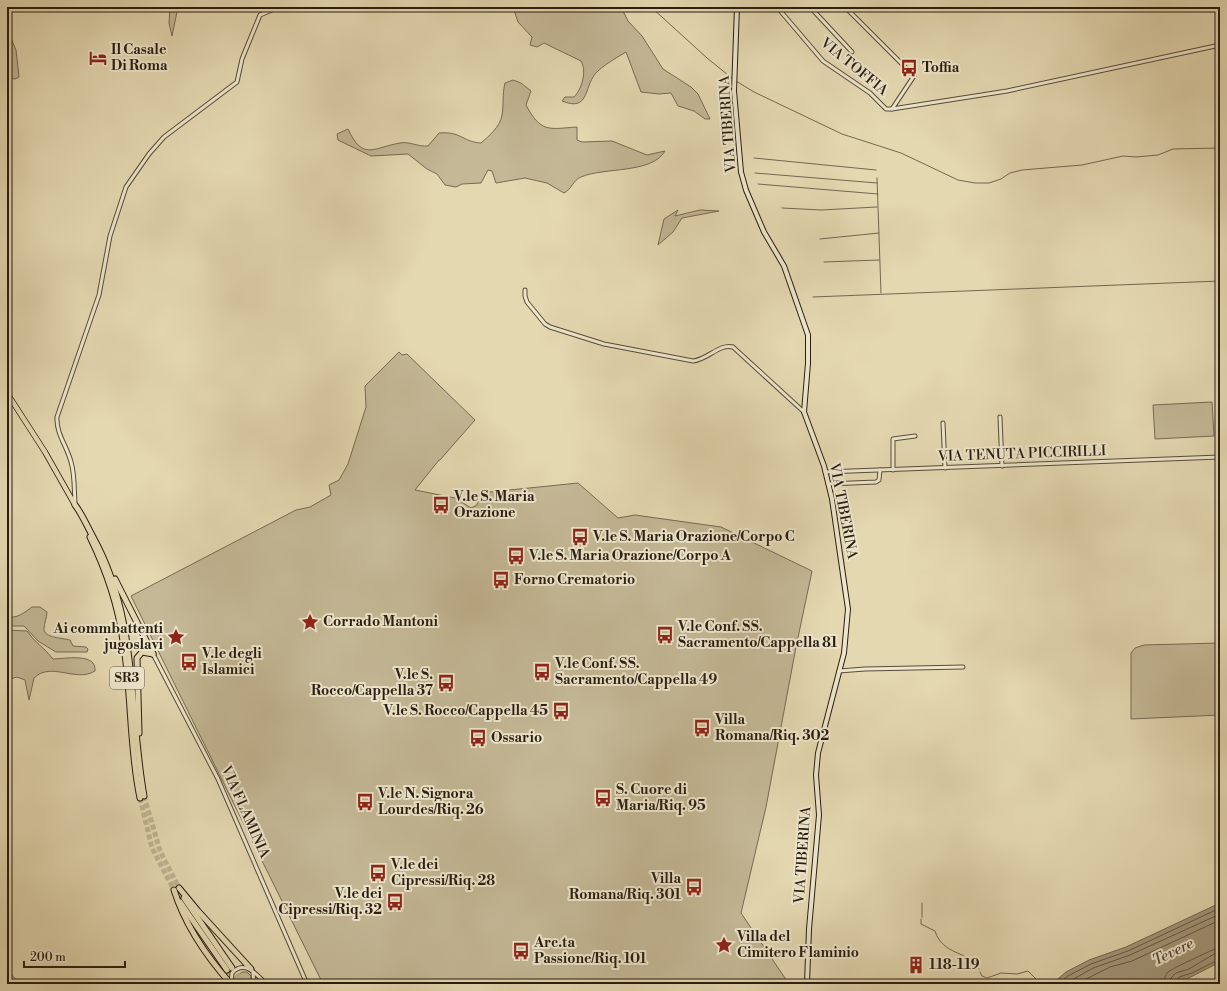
<svg xmlns="http://www.w3.org/2000/svg" width="1227" height="991" font-family="'Libre Bodoni',serif">
  <rect width="100%" height="100%" fill="#e4d8b1"/>
  <filter id="stains"><feTurbulence type="fractalNoise" baseFrequency=".005" numOctaves="4"/><feColorMatrix values="0 0 0 0 .2 0 0 0 0 .09 0 0 0 0 .02 0 0 0 .5 -.17"/></filter>
  <radialGradient id="worn" r=".72"><stop offset=".6" stop-color="#630" stop-opacity="0"/><stop offset="1" stop-color="#630" stop-opacity=".3"/></radialGradient>
  <g fill="#c4b896" stroke="#766a54">
    <polygon points="170,7 178,7 172,36 169,23"/>
    <path d="M513 7H621L628 21 642 36 663 69 691 87 698 94 710 119H705L694 111 678 106 671 93 659 94 641 92 626 52C616 58 602 66 595 74 584 88 589 112 562 101L565 97H574C582 89 587 71 581 61L544 43 537 47 530 45 532 37 518 22Z"/>
    <polygon points="7,29 16,50 19,77 15,79 9,78 7,75"/>
    <path d="M513 80 521 83 531 91 526 105C541 133 548 129 577 127V140L582 142 612 141 647 155 665 151C652 174 604 167 581 177 573 180 572 189 564 193L547 183 525 178 496 183 492 171 488 170 481 183 462 184 456 187 445 185 437 174 427 169 408 154 371 156 338 140 337 134 348 129C363 161 372 148 400 143 409 141 418 147 428 146L439 133C461 131 463 142 481 143 489 136 500 127 502 115 504 104 502 95 505 83Z"/>
    <polygon points="678,210 675,216 700,210 719,211 682,218 673,232 658,245 664,219"/>
    <polygon points="399,352 402,355 407,354 475,420 440,460 439,460 415,490 455,498 471,508 477,505 480,493 578,483 618,518 635,515 721,527 812,571 796,647 766,807 741,913 789,984 323,984 131,596 296,510 310,507 331,495 329,485 339,480 348,464 366,407 365,386"/>
    <polygon points="1212,402 1214,436 1155,439 1153,405"/>
    <path d="M32 607H40L47 612C47 618 44 623 44 629 44 638 63 638 70 640L73 646 86 647 88 649 87 652H56L38 641 24 626H7V616C16 620 25 612 32 607Z"/>
    <path d="M7 630 27 631C34 642 45 648 53 659 64 659 97 652 95 671 76 683 51 661 34 678L29 700 25 680 17 677 7 680Z"/>
    <polygon points="1220,643 1220,715 1131,719 1131,653 1135,648 1144,645"/>
    <path d="M7 960C13 980 12 979 32 984H7Z"/>
    <polygon points="242,972 247,972 251,976 251,984 237,984 236,977"/>
  </g>
  <polygon fill="#a4987b" stroke="#736751" points="1220,903 1220,962 1177,984 1052,984 1066,972 1089,960 1126,947"/>
  <g fill="none" stroke-linecap="round" stroke-linejoin="round">
    <g stroke="#665a46" stroke-width="1">
      <polyline points="1058,984 1068,976 1091,964 1128,951 1220,908"/>
      <polyline points="1065,984 1093,968 1130,955 1220,914"/>
      <polyline points="1076,984 1110,967 1132,961 1220,920"/>
      <path d="M1164 984C1164 979 1165 976 1168 972 1171 969 1216 948 1220 947"/>
      <polyline points="1170,984 1171,978 1176,973 1189,969 1214,954 1220,953"/>
      <polyline points="1175,984 1179,977 1192,973 1220,959"/>
    </g>
    <g stroke="#736751" stroke-width="1">
      <polyline points="651,7 707,58 733,79"/>
      <polyline points="736,81 754,92 842,134 901,153 958,180 975,183 989,183 1001,179 1010,173 1022,170 1082,165 1123,156 1136,157 1158,155 1173,149 1220,148"/>
      <polyline points="754,158 876,170"/>
      <polyline points="755,173 877,183"/>
      <polyline points="877,178 881,293"/>
      <polyline points="758,184 878,194"/>
      <polyline points="782,208 821,210 877,207"/>
      <polyline points="820,239 879,233"/>
      <polyline points="824,262 879,260"/>
      <polyline points="813,297 1220,281"/>
      <polyline points="922,917 922,903"/>
      <path d="M921 919V924L935 931C943 956 968 950 979 969"/>
      <polyline points="980,972 982,976 987,978 1001,973 1017,974 1028,971 1037,980 1035,984"/>
    </g>
    <g stroke="#bfb391" stroke-width="5" stroke-dasharray="5 2.5" stroke-linecap="butt">
      <polyline points="144,796 160,851 179,888"/>
      <polyline points="140,798 152,848 174,890"/>
      <polyline points="232,968 243,984"/>
      <polyline points="227,970 237,984"/>
    </g>
    <g stroke="#584c39" stroke-width="5">
      <g id="minor">
        <polyline points="777,7 823,61 870,93 886,109 892,109 914,76 845,7"/>
        <polyline points="810,7 852,52"/>
        <polyline points="892,109 1007,91 1220,45"/>
        <path d="M525 290V296L527 302 545 324 550 327 604 344 693 361C707 360 720 343 733 347L804 412"/>
        <polyline points="1000,417 1002,466"/>
        <polyline points="943,423 945,468"/>
        <polyline points="893,470 893,439 915,436"/>
        <polyline points="825,472 1220,457"/>
        <polyline points="828,484 876,482 879,480 880,470"/>
        <path d="M75 503C74 490 75 475 71 462 67 446 56 434 57 417L99 295 110 236 126 187 149 154 164 137 237 82 242 59 260 15 279 7"/>
        <polyline points="153,654 218,779 307,984"/>
        <polyline points="839,671 865,669 963,667"/>
        <polyline points="253,973 254,984"/>
        <path d="M231 983 232 973C245 959 257 975 266 984"/>
      </g>
    </g>
    <g stroke="#291d11" stroke-width="6">
      <polyline id="secondary" points="737,7 734,91 741,172 746,190 764,232 784,266 808,335 808,363 804,412 824,466 832,499 848,609 844,653 818,753 816,775 819,815 809,929 807,984"/>
    </g>
    <g stroke="#291d11" stroke-width="6">
      <polyline id="primary" points="7,393 45,452 75,505"/>
    </g>
    <g stroke="#291d11" stroke-width="7">
      <g id="trunk">
        <path d="M75 505C82 514 87 526 93 537 139 621 128 706 144 796"/>
        <path d="M90 537C106 570 118 604 123 641 132 693 129 746 140 798"/>
        <polyline points="115,579 153,654"/>
        <polyline points="139,733 137,658 142,652 153,654"/>
        <polyline points="179,888 198,911 251,969"/>
        <path d="M174 890C185 925 207 957 231 984"/>
        <polyline points="184,898 232,968"/>
        <polyline points="180,902 227,970"/>
      </g>
    </g>
    <use href="#minor" stroke="#ede6cc" stroke-width="3"/>
    <use href="#secondary" stroke="#ede6cc" stroke-width="4"/>
    <use href="#primary" stroke="#e4d8b1" stroke-width="4.5"/>
    <use href="#trunk" stroke="#e4d8b1" stroke-width="5"/>
  </g>
  <defs>
    <g id="hotel-bare" transform="scale(1.38)"><path d="M-6-4.5h1.5V1H6V5H4.5V3h-9V5H-6ZM-4 0a1.8 1.8 0 1 1 3.6 0ZM.5 0V-2.5h3Q6-2.5 6 0Z" fill="#8f2418" stroke="#ede6cc" stroke-width="2.5" paint-order="stroke"/></g>
    <g id="bus-bare" transform="scale(1.38)"><path d="M-5-6H5V4H4V6H2V4H-2V6H-4V4H-5ZM-3.5-4V0h7V-4ZM-3.5 1.2v1.5H-2V1.2ZM2 1.2v1.5H3.5V1.2Z" fill="#8f2418" stroke="#ede6cc" stroke-width="2.5" paint-order="stroke"/></g>
    <g id="sight-bare" transform="scale(1.38)"><path d="M0-6L1.8-2.2L6-1.7L2.9 1.2L3.7 5.4L0 3.3L-3.7 5.4L-2.9 1.2L-6-1.7L-1.8-2.2Z" fill="#8f2418" stroke="#ede6cc" stroke-width="2.5" paint-order="stroke"/></g>
    <g id="building-bare" transform="scale(1.38)"><path d="M-4-6H4V6H1V3H-1V6H-4ZM-2.5-4.3h1.7v1.8h-1.7ZM.8-4.3h1.7v1.8H.8ZM-2.5-1h1.7V.8h-1.7ZM.8-1h1.7V.8H.8Z" fill="#8f2418" stroke="#ede6cc" stroke-width="2.5" paint-order="stroke"/></g>
  </defs>
  <g fill-rule="evenodd">
    <use href="#hotel-bare" x="98" y="58"/>
    <use href="#bus-bare" x="909" y="68"/>
    <use href="#bus-bare" x="441" y="505"/>
    <use href="#bus-bare" x="580" y="537"/>
    <use href="#bus-bare" x="516" y="556"/>
    <use href="#bus-bare" x="501" y="580"/>
    <use href="#sight-bare" x="310" y="622"/>
    <use href="#bus-bare" x="665" y="635"/>
    <use href="#sight-bare" x="176" y="637"/>
    <use href="#bus-bare" x="189" y="662"/>
    <use href="#bus-bare" x="542" y="672"/>
    <use href="#bus-bare" x="446" y="683"/>
    <use href="#bus-bare" x="561" y="711"/>
    <use href="#bus-bare" x="702" y="728"/>
    <use href="#bus-bare" x="478" y="738"/>
    <use href="#bus-bare" x="603" y="798"/>
    <use href="#bus-bare" x="365" y="802"/>
    <use href="#bus-bare" x="378" y="873"/>
    <use href="#bus-bare" x="694" y="887"/>
    <use href="#bus-bare" x="395" y="902"/>
    <use href="#sight-bare" x="724" y="945"/>
    <use href="#bus-bare" x="521" y="951"/>
    <use href="#building-bare" x="916" y="965"/>
  </g>
  <g text-anchor="middle" dominant-baseline="central" stroke-width="4" stroke-linejoin="round" paint-order="stroke">
    <rect fill="#ede6cc" stroke="#645949" stroke-width="1" x="110" y="667" width="34" height="22" rx="3"/>
    <g font-size="13" font-weight="bold" fill="#291d11">
      <text x="127" y="678">SR3</text>
    </g>
    <g font-size="14" font-weight="bold" fill="#291d11" stroke="#ede6cc" text-anchor="start">
      <text x="111" y="50">Il Casale<tspan x="111" dy="16">Di Roma</tspan></text>
      <text x="922" y="68">Toffia</text>
      <text x="454" y="497">V.le S. Maria<tspan x="454" dy="16">Orazione</tspan></text>
      <text x="593" y="537">V.le S. Maria Orazione/Corpo C</text>
      <text x="529" y="556">V.le S. Maria Orazione/Corpo A</text>
      <text x="514" y="580">Forno Crematorio</text>
      <text x="323" y="622">Corrado Mantoni</text>
      <text x="678" y="627">V.le Conf. SS.<tspan x="678" dy="16">Sacramento/Cappella 81</tspan></text>
      <text x="163" y="629" text-anchor="end">Ai commbattenti<tspan x="163" dy="16">jugoslavi</tspan></text>
      <text x="202" y="654">V.le degli<tspan x="202" dy="16">Islamici</tspan></text>
      <text x="555" y="664">V.le Conf. SS.<tspan x="555" dy="16">Sacramento/Cappella 49</tspan></text>
      <text x="433" y="675" text-anchor="end">V.le S.<tspan x="433" dy="16">Rocco/Cappella 37</tspan></text>
      <text x="548" y="711" text-anchor="end">V.le S. Rocco/Cappella 45</text>
      <text x="715" y="720">Villa<tspan x="715" dy="16">Romana/Riq. 302</tspan></text>
      <text x="491" y="738">Ossario</text>
      <text x="616" y="790">S. Cuore di<tspan x="616" dy="16">Maria/Riq. 95</tspan></text>
      <text x="378" y="794">V.le N. Signora<tspan x="378" dy="16">Lourdes/Riq. 26</tspan></text>
      <text x="391" y="865">V.le dei<tspan x="391" dy="16">Cipressi/Riq. 28</tspan></text>
      <text x="681" y="879" text-anchor="end">Villa<tspan x="681" dy="16">Romana/Riq. 301</tspan></text>
      <text x="382" y="894" text-anchor="end">V.le dei<tspan x="382" dy="16">Cipressi/Riq. 32</tspan></text>
      <text x="737" y="937">Villa del<tspan x="737" dy="16">Cimitero Flaminio</tspan></text>
      <text x="534" y="943">Arc.ta<tspan x="534" dy="16">Passione/Riq. 101</tspan></text>
      <text x="929" y="965">118-119</text>
    </g>
    <g font-size="14" fill="#291d11" stroke="#ede6cc">
      <text transform="translate(854 67) rotate(39)">VIA TOFFIA</text>
      <text transform="translate(728 124) rotate(-94)">VIA TIBERINA</text>
      <text transform="translate(1022 454) rotate(-2)">VIA TENUTA PICCIRILLI</text>
      <text transform="translate(843 511) rotate(79)">VIA TIBERINA</text>
      <text transform="translate(245 812) rotate(66)">VIA FLAMINIA</text>
      <text transform="translate(803 855) rotate(-86)">VIA TIBERINA</text>
    </g>
    <g font-size="15" font-style="italic" fill="#544836" stroke="#ede6cc">
      <text transform="translate(1173 952) rotate(-26)">Tevere</text>
    </g>
  </g>
  <rect width="1227" height="991" fill="none" stroke="#e4d8b1" stroke-width="24"/>
  <rect x="8" y="8" width="1211" height="975" fill="none" stroke="#291d11" stroke-width="2"/>
  <rect x="12" y="12" width="1203" height="967" fill="none" stroke="#291d11"/>
  <path d="M24 961v6h101v-6" fill="none" stroke="#291d11" stroke-width="2"/>
  <text x="30" y="961" font-size="12" fill="#291d11" stroke="#ede6cc" stroke-width="3" paint-order="stroke">200 m</text>
  <rect width="100%" height="100%" filter="url(#stains)"/>
  <rect width="100%" height="100%" fill="url(#worn)"/>
</svg>
